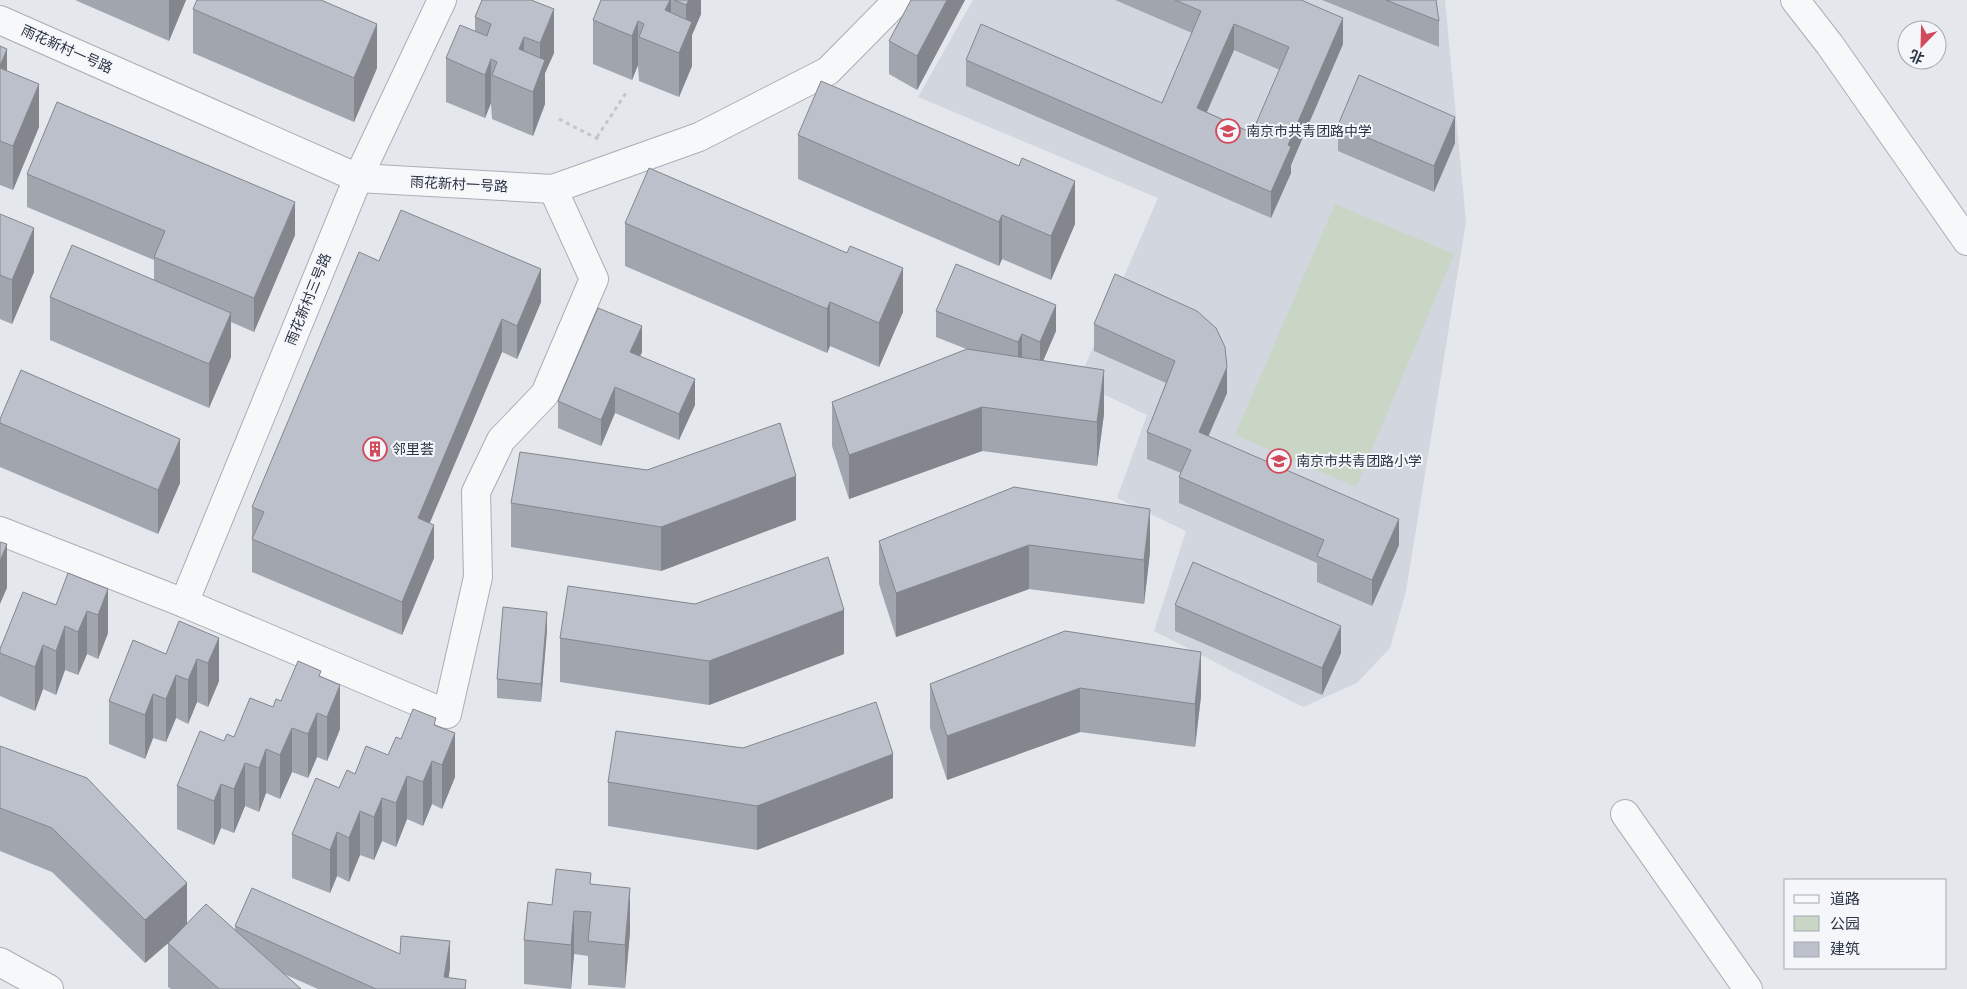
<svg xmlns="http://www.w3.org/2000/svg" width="1967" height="989" font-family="Quicksand,'Noto Sans SC',sans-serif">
  <rect width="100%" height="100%" fill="#e4e7ec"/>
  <polygon fill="#d2d6de" points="973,0 1445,0 1466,222 1406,591 1390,648 1357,683 1303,707 1154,631 1186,531 1117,498 1147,415 1078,382 1158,198 918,97"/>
  <polygon fill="#c9d6c5" points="1335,204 1454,254 1356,487 1235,435"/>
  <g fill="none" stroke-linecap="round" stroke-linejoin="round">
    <g stroke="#a9aeb7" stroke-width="30">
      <g id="minor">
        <polyline points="1795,0 1830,45 1967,241"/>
        <polyline points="0,20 358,178 553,189 699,137 828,71 898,0"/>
        <polyline points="0,531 184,603 447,714 478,577 476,492 501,440 545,394 594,279 553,189"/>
        <polyline points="184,603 358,178 442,0"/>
        <polyline points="1625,814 1748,989"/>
      </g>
    </g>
    <g stroke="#a9aeb7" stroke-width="30">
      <polyline id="tertiary" points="0,962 49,989"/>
    </g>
    <g stroke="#c2c5cb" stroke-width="3" stroke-dasharray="4 4" stroke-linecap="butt">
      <polyline points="559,119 600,140"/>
      <polyline points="597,137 626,93"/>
    </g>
    <use href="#minor" stroke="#f7f8fa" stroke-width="28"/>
    <use href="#tertiary" stroke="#f7f8fa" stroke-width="28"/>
  </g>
  <g fill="#a1a5ae" fill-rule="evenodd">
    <polygon points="75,0 186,0 169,41"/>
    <polygon points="482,0 554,53 545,73 545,104 533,136 492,119 491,103 485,118 446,102 446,58 475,31 475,17"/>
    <polygon points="601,0 701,0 701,14 692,35 692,66 679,97 639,81 638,65 632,80 593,64 593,20"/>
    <polygon points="911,0 965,0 917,90 889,74 889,41"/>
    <path d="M1115 0H1301L1343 44 1291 165V173L1271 218 966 86V60L1162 103 1192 33ZM1234 50 1280 70 1252 133 1207 112Z"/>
    <polygon points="1322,0 1436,0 1439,21 1439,47"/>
    <polygon points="193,9 377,68 354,122 193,53"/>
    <polygon points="0,46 7,71 39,127 13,190 0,185"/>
    <polygon points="1338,125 1455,143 1434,192 1338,151"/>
    <polygon points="798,135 1075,224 1051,280 1002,259 999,266 798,179"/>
    <polygon points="27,174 295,235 254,332 231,322 231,357 209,408 50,340 50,297 154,280 154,260 27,207"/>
    <polygon points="0,214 34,272 12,324 0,319"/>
    <polygon points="625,223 903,312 879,367 830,346 827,353 625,266"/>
    <polygon points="379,261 541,302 517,359 502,352 429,523 434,558 402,635 252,572 252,507"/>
    <polygon points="1115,274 1227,393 1208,436 1399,545 1372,606 1317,582 1317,563 1179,503 1179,477 1181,473 1147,459 1147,432 1166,383 1094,351 1094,324"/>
    <polygon points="936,311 1056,331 1043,361 1104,414 1097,466 982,451 849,499 832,446 832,402 969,350 936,337"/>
    <polygon points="642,352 640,356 695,405 679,440 615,413 601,446 558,428 558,401"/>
    <polygon points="0,419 180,483 158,534 0,467"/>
    <polygon points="1014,487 1150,552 1144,604 1029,589 896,637 879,584 879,541"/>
    <polygon points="511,503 796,520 661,571 511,547"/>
    <polygon points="108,589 108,633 98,659 87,654 78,675 65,670 56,695 43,689 35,711 0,696 0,649 56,605"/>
    <polygon points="1175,605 1341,653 1322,695 1175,631"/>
    <polygon points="547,630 541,702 497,698 497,679"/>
    <polygon points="1065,631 1201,696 1195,747 1080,732 947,780 930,728 930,684"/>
    <polygon points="219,638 219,681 208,707 197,702 188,724 176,718 166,742 153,738 145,759 109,744 109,701 166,654"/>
    <polygon points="560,638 844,654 709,705 560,682"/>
    <polygon points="321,677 340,729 327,761 317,757 308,778 292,772 280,799 266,793 259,812 245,806 234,833 221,828 214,845 177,829 177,786 224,741 234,737 273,707"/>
    <polygon points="436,726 455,777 442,809 432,804 423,826 407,819 396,847 382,841 374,860 360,855 349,882 337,876 330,893 292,878 292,834 355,774 388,755 401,739"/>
    <polygon points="0,746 187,924 235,930 235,926 400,954 450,968 448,978 466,989 318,989 284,974 301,989 171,989 168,987 168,943 145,963 52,872 0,851"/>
    <polygon points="608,782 893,798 757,850 608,826"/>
    <polygon points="591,884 630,932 625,988 588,985 588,956 574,954 571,989 524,984 524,940 552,905"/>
  </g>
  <g fill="#83868d">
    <polygon points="169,0 186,0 169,41"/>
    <polygon points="670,0 671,0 671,42 665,10"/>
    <polygon points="689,0 701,0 701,14 692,35 692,66 679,97 679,53 686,35 686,5"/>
    <polygon points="947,0 965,0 917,90 917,56"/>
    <polygon points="554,9 554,53 545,73 545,104 533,136 533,92 540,74 540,43"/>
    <polygon points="1343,18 1343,44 1291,165 1291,173 1271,218 1271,192 1288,145"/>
    <polygon points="638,21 638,65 632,80 632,36"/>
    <polygon points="377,24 377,68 354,122 354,78"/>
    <polygon points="1234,24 1234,50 1197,134 1197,108"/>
    <polygon points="524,37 524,81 519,49"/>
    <polygon points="7,49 7,93 0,110 0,66"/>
    <polygon points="491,59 491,103 485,118 485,75"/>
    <polygon points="39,84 39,127 13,190 13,146"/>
    <polygon points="1455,117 1455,143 1434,192 1434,166"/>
    <polygon points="1075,181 1075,224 1051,280 1051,236"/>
    <polygon points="295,202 295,235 254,332 254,298"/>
    <polygon points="1002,215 1002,259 999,266 999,222"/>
    <polygon points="34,228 34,272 12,324 12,280"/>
    <polygon points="903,268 903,312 879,367 879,323"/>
    <polygon points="541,269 541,302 517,359 517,326"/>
    <polygon points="830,302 830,346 827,353 827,309"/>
    <polygon points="1056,305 1056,331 1040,368 1040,342"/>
    <polygon points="231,313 231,357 209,408 209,364"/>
    <polygon points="502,319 502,352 418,551 418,518"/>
    <polygon points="642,326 642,352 630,378 630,352"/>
    <polygon points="1022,334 1022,360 1018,369 1018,342"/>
    <polygon points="1227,367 1227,393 1199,458 1199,432"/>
    <polygon points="1104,370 1104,414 1097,466 1097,422"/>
    <polygon points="695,379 695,405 679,440 679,414"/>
    <polygon points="615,387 615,413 601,446 601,420"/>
    <polygon points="982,407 982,451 849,499 849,455"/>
    <polygon points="180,439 180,483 158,534 158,490"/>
    <polygon points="796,476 796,520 661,571 661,527"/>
    <polygon points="1150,509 1150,552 1144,604 1144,560"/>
    <polygon points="1399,519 1399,545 1372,606 1372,580"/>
    <polygon points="434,525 434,558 402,635 402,602"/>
    <polygon points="7,544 7,588 0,604 0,561"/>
    <polygon points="1029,545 1029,589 896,637 896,593"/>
    <polygon points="108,589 108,633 98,659 98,615"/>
    <polygon points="844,610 844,654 709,705 709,661"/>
    <polygon points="87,611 87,654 78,675 78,632"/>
    <polygon points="547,612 547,630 541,702 541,684"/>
    <polygon points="65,626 65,670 56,695 56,651"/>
    <polygon points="1341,626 1341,653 1322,695 1322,668"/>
    <polygon points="219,638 219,681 208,707 208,663"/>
    <polygon points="43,645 43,689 35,711 35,667"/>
    <polygon points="1201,652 1201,696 1195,747 1195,704"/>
    <polygon points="197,659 197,702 188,724 188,680"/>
    <polygon points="176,675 176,718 166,742 166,699"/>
    <polygon points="340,685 340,729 327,761 327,717"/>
    <polygon points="1080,688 1080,732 947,780 947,736"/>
    <polygon points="153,694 153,738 145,759 145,715"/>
    <polygon points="317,713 317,757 308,778 308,734"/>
    <polygon points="292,728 292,772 280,799 280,755"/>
    <polygon points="455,733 455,777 442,809 442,765"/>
    <polygon points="266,749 266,793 259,812 259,768"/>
    <polygon points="893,754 893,798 757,850 757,806"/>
    <polygon points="432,761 432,804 423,826 423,782"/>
    <polygon points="245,763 245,806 234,833 234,789"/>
    <polygon points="407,776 407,819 396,847 396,803"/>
    <polygon points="221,784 221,828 214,845 214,801"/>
    <polygon points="382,798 382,841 374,860 374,817"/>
    <polygon points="360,811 360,855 349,882 349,838"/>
    <polygon points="337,832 337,876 330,893 330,850"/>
    <polygon points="187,883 187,927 145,963 145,920"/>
    <polygon points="630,888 630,932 625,988 625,945"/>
    <polygon points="574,911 574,954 571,989 571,945"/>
    <polygon points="450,941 450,968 447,989 444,977"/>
  </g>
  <g fill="#bbc0ca" stroke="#83868d" fill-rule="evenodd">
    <polygon points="197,0 321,0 377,24 354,78 193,9"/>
    <polygon points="482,0 531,0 554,9 540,43 524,37 519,49 545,60 533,92 492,75 497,62 491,59 485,75 446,58 460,25 487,36 491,24 475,17"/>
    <polygon points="601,0 670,0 665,10 692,22 679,53 639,37 644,24 638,21 632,36 593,20"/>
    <polygon points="674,0 689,0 686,5"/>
    <polygon points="911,0 947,0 917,56 889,41"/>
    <path d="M1175 0H1301L1343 18 1288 145 1291 147 1271 192 966 60 981 24 1162 103 1201 11ZM1234 24 1289 47 1252 133 1197 108Z"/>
    <polygon points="1386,0 1436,0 1439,21"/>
    <polygon points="0,46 7,49 0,66"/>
    <polygon points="0,68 39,84 13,146 0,141"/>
    <polygon points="1359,75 1455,117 1434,166 1338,125"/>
    <polygon points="821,81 1019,166 1022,158 1075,181 1051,236 1002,215 999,222 798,135"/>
    <polygon points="57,102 295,202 254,298 154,257 165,231 27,174"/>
    <polygon points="649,168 847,253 850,246 903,268 879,323 830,302 827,309 625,223"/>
    <polygon points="401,210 541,269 517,326 502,319 418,518 434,525 402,602 252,539 264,512 252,507 359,252 379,261"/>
    <polygon points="0,214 34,228 12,280 0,275"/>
    <polygon points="72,245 231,313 209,364 50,297"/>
    <polygon points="956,264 1056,305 1040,342 1022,334 1018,342 936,311"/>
    <polygon points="1115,274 1197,311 1216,328 1225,347 1227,367 1199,432 1399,519 1372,580 1317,556 1324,540 1179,477 1191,450 1147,432 1175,361 1094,324"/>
    <polygon points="598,308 642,326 630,352 695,379 679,414 615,387 601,420 558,401"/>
    <polygon points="967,349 1104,370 1097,422 982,407 849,455 832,402"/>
    <polygon points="21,370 180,439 158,490 0,423 0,419"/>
    <polygon points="780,423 796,476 661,527 511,503 520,452 647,470"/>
    <polygon points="1014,487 1150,509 1144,560 1029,545 896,593 879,541"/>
    <polygon points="0,542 7,544 0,561"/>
    <polygon points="828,557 844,610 709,661 560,638 568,586 695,604"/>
    <polygon points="1193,562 1341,626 1322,668 1175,605"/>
    <polygon points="68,573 108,589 98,615 87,611 78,632 65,626 56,651 43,645 35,667 0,653 0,649 23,592 56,605"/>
    <polygon points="503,607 547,612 541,684 497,679"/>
    <polygon points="179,621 219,638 208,663 197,659 188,680 176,675 166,699 153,694 145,715 109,701 133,640 166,654"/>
    <polygon points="1065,631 1201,652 1195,704 1080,688 947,736 930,684"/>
    <polygon points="298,661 321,671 319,676 340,685 327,717 317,713 308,734 292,728 280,755 266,749 259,768 245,763 234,789 221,784 214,801 177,786 200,731 224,741 227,734 234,737 250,698 273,707 276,699 281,701"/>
    <polygon points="876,702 893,754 757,806 608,782 616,731 743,748"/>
    <polygon points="413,709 436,718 434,725 455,733 442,765 432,761 423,782 407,776 396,803 382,798 374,817 360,811 349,838 337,832 330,850 292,834 316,778 339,788 347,770 355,774 366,746 388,755 396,737 401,739"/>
    <polygon points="0,746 87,778 187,883 145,920 52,828 0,808"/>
    <polygon points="556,869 591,873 590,884 630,888 625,945 588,941 591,912 574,911 571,945 524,940 528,902 552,905"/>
    <polygon points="252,888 400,954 401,936 450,941 444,977 466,980 465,989 376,989 235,926"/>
    <polygon points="206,904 301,989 219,989 168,943"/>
  </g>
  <defs>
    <g id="school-ring" transform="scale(1.25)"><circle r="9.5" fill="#f4f6f9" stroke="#d1495b" stroke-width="1.5"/><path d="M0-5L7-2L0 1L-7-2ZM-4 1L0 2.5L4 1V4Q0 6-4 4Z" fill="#d1495b"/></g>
    <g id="building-ring" transform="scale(1.25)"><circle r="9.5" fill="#f4f6f9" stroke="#d1495b" stroke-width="1.5"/><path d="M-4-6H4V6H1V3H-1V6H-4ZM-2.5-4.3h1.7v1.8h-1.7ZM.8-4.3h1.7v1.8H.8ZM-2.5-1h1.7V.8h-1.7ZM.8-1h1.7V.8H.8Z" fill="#d1495b"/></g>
  </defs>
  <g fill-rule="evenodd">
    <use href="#school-ring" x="1228" y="131"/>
    <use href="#building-ring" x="375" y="449"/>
    <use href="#school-ring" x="1279" y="461"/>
  </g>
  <g text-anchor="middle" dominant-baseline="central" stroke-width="4" stroke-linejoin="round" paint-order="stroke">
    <g font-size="14" fill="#2b3445" stroke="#f4f6f9">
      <text transform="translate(67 49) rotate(24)">雨花新村一号路</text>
      <text transform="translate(459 184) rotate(3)">雨花新村一号路</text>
      <text transform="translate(308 299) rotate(-68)">雨花新村三号路</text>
    </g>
    <g font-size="14" fill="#2b3445" stroke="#f4f6f9" text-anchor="start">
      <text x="1246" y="131">南京市共青团路中学</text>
      <text x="392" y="449">邻里荟</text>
      <text x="1296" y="461">南京市共青团路小学</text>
    </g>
  </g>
  <rect x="1784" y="879" width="162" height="90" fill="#f4f6f9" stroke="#a4a8b1"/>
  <rect x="1794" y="895" width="25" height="8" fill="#f7f8fa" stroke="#a4a8b1"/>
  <text x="1830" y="904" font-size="15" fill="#2b3445">道路</text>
  <rect x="1794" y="916" width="25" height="15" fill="#c9d6c5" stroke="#a4a8b1"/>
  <text x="1830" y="929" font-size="15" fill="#2b3445">公园</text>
  <rect x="1794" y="942" width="25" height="15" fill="#bbc0ca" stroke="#a4a8b1"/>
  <text x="1830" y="954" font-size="15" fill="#2b3445">建筑</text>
  <g transform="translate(1922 45) rotate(203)"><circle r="24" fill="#f4f6f9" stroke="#a4a8b1"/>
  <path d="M0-4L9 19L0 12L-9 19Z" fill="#d1495b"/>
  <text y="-8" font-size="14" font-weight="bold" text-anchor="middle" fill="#2b3445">北</text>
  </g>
</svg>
